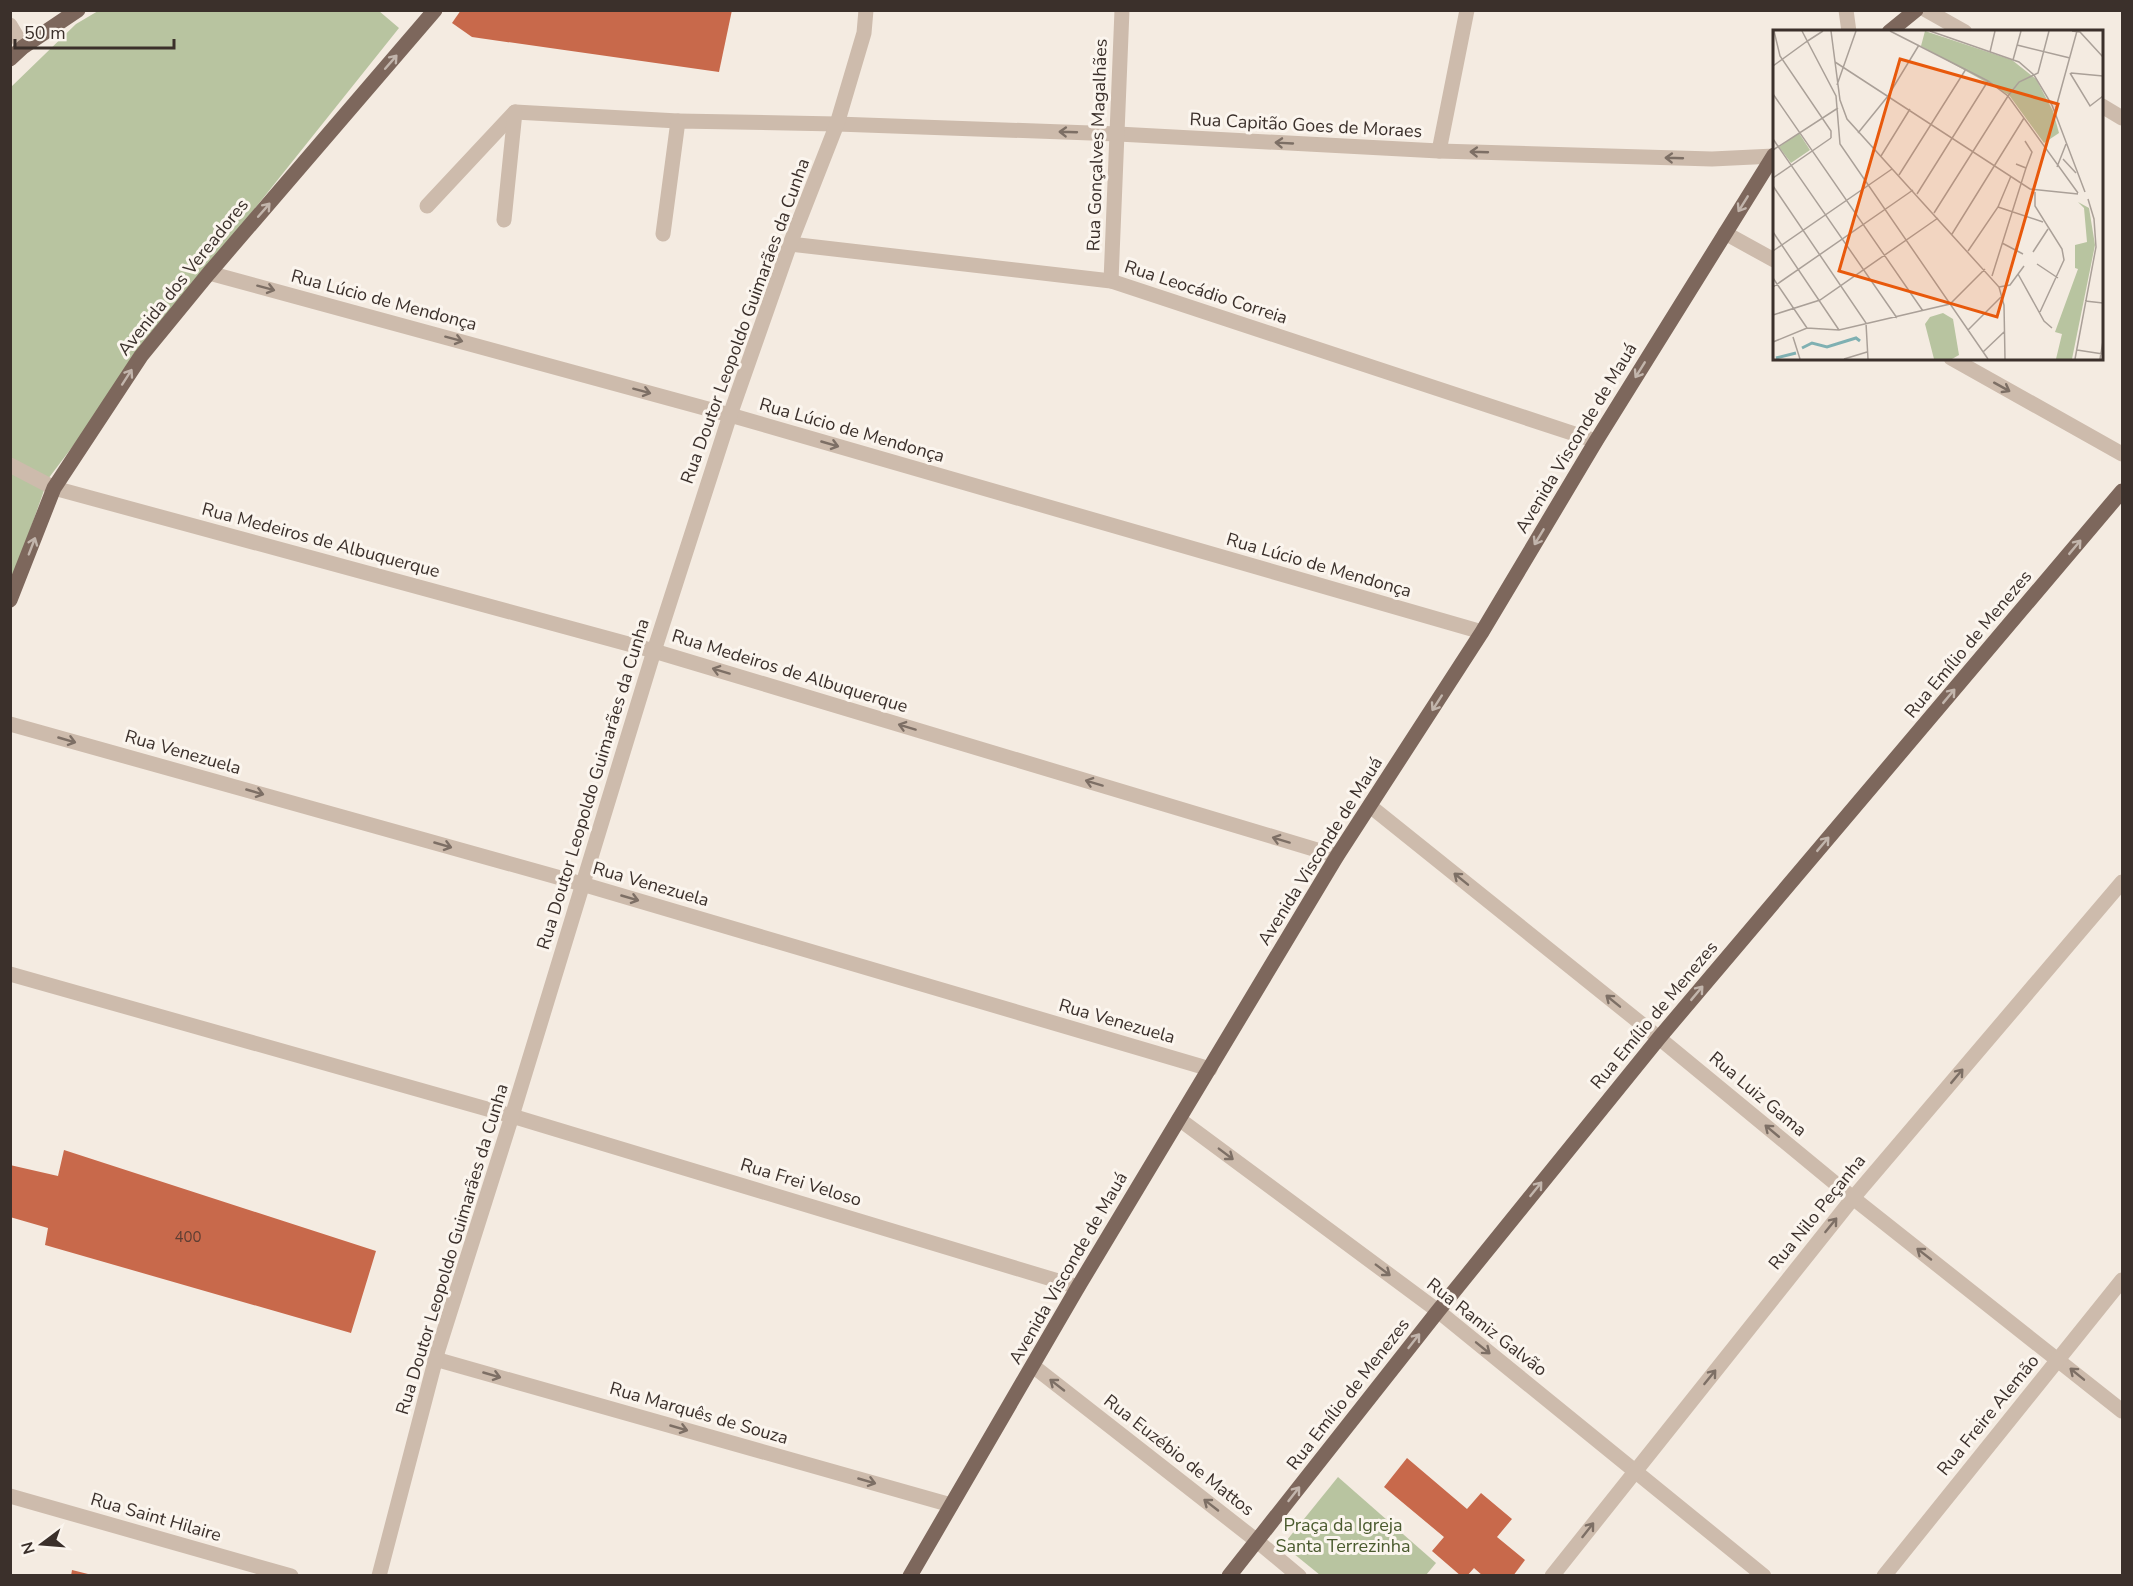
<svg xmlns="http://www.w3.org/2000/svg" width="2133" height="1586" font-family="'Nunito Sans',sans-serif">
  <rect width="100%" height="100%" fill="#f4ebe1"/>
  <g fill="#b8c4a0">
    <polygon points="98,11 379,11 399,28 205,271 48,479 11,584 11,87 76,24"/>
    <polygon points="1338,1477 1436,1563 1426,1575 1320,1575 1283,1545"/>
  </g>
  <g fill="#c8694b">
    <polygon points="461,10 732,10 719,72 472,37 452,23"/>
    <polygon points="64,1150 376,1251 351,1333 45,1245 48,1228 10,1217 10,1165 58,1176"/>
    <polygon points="1407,1458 1467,1509 1481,1493 1512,1519 1497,1537 1525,1560 1513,1576 1483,1576 1474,1568 1467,1576 1461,1576 1432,1551 1444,1537 1384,1487"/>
    <polygon points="72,1570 92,1575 92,1576 71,1576"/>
  </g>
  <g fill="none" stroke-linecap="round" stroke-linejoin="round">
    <g stroke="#cdbbac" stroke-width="15">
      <polyline points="1846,10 1849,32"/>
      <polyline points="1926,10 1965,32"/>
      <polyline points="10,25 23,47"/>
      <polyline points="2102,106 2122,118"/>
      <polyline points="1439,151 1467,10"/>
      <polyline points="427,206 515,112 678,121"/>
      <polyline points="504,220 515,112"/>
      <polyline points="1725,233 1774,260"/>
      <polyline points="663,234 678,121 837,124 1118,134 1439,151 1712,159 1774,156"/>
      <polyline points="790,244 1111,281 1596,441"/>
      <polyline points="209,273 730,415 1482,632"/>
      <polyline points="1111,281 1122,10"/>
      <polyline points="1951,358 2122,454"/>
      <polyline points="10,465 54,488 654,651 1337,856"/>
      <polyline points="10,724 582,884 1210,1069"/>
      <polyline points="1370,806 1659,1038 1853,1198 2122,1411"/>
      <polyline points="10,974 512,1116 1078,1287"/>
      <polyline points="1179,1119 1438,1311 1764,1576"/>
      <polyline points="435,1359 951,1505"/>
      <polyline points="1033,1366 1257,1541 1299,1576"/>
      <polyline points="10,1496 291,1576"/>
      <polyline points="379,1576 438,1350 512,1116 654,651 730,415 790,244 837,124 864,33 866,10"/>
      <polyline points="1552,1576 1853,1198 2122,882"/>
      <polyline points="1884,1576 2122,1280"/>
    </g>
    <g stroke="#7d675c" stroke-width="15">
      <polyline points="1889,32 1916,10"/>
      <polyline points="10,59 23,47 78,10"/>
      <polyline points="10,600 54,488 141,356 209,273 435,10"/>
      <polyline points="910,1576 1078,1287 1337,856 1482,632 1596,441 1774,155"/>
      <polyline points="1229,1576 1438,1311 1659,1038 2122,491"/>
    </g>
  </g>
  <defs><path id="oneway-shaft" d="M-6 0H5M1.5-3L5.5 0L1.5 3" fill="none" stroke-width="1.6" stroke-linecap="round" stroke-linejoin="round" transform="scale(1.5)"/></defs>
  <g stroke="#c2b5ac">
    <use href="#oneway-shaft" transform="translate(391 62) rotate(-49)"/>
    <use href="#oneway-shaft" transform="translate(1743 204) rotate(122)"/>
    <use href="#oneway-shaft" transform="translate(264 210) rotate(-49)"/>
    <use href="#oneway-shaft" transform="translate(1640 370) rotate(122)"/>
    <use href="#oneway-shaft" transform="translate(127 377) rotate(-57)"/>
    <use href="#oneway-shaft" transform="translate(1539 537) rotate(121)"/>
    <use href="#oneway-shaft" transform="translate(32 546) rotate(-69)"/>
    <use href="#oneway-shaft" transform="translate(2075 547) rotate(-50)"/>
    <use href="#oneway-shaft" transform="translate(1949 696) rotate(-50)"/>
    <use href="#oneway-shaft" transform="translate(1437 703) rotate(123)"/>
    <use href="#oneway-shaft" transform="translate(1823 844) rotate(-50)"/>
    <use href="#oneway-shaft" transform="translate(1697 993) rotate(-50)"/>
    <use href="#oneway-shaft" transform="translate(1536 1189) rotate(-51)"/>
    <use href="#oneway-shaft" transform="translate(1414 1341) rotate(-52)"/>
    <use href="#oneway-shaft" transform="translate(1294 1494) rotate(-52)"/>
  </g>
  <g stroke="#7d6f65">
    <use href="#oneway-shaft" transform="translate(1068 132) rotate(-178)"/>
    <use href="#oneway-shaft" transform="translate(1284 143) rotate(-177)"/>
    <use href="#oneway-shaft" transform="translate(1479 152) rotate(-178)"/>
    <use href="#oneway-shaft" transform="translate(1674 158) rotate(-178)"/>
    <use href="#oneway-shaft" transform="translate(266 288) rotate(15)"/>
    <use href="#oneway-shaft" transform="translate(454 339) rotate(15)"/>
    <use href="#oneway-shaft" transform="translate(2002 387) rotate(29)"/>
    <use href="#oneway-shaft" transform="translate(642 391) rotate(15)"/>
    <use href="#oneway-shaft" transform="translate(830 444) rotate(16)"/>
    <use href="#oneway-shaft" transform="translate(721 671) rotate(-163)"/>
    <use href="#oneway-shaft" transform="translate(907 727) rotate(-163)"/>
    <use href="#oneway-shaft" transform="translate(67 740) rotate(16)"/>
    <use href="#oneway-shaft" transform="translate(1094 783) rotate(-163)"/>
    <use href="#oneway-shaft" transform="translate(255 792) rotate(16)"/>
    <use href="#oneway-shaft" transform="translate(1281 840) rotate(-163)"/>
    <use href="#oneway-shaft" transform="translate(443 845) rotate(16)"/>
    <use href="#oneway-shaft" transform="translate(1461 879) rotate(-141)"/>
    <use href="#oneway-shaft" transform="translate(630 898) rotate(16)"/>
    <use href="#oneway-shaft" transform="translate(1613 1001) rotate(-141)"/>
    <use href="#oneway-shaft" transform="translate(1957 1076) rotate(-50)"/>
    <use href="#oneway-shaft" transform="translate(1772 1131) rotate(-140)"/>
    <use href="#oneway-shaft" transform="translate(1226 1154) rotate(37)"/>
    <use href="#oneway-shaft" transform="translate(1831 1225) rotate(-51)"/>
    <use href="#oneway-shaft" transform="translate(1924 1254) rotate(-142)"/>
    <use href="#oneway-shaft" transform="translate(1383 1270) rotate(37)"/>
    <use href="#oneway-shaft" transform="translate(1483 1348) rotate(39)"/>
    <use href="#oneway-shaft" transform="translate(2077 1374) rotate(-141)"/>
    <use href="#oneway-shaft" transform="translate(492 1375) rotate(16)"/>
    <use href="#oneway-shaft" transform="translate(1710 1377) rotate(-51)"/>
    <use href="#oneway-shaft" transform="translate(1057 1385) rotate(-142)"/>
    <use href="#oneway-shaft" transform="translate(679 1428) rotate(16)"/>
    <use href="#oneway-shaft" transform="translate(867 1481) rotate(16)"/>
    <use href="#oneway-shaft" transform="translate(1211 1505) rotate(-142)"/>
    <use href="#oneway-shaft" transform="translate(1588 1530) rotate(-52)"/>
  </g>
  <g text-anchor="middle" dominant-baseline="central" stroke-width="6" stroke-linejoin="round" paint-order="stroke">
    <g font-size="15" fill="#5e3e33">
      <text x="188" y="1237">400</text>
    </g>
    <g font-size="18" fill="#3b302b" stroke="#fbf5ee">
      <text transform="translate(1306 125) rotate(3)">Rua Capitão Goes de Moraes</text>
      <text transform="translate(1097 145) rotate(-88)">Rua Gonçalves Magalhães</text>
      <text transform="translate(183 277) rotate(-51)">Avenida dos Vereadores</text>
      <text transform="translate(1206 292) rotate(18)">Rua Leocádio Correia</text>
      <text transform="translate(384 300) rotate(15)">Rua Lúcio de Mendonça</text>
      <text transform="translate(745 321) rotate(-70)">Rua Doutor Leopoldo Guimarães da Cunha</text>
      <text transform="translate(852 430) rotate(16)">Rua Lúcio de Mendonça</text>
      <text transform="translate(1576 438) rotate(-59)">Avenida Visconde de Mauá</text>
      <text transform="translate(321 540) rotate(15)">Rua Medeiros de Albuquerque</text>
      <text transform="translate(1319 565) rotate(16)">Rua Lúcio de Mendonça</text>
      <text transform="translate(1968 644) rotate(-50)">Rua Emílio de Menezes</text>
      <text transform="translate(790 671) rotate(17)">Rua Medeiros de Albuquerque</text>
      <text transform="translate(183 752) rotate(16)">Rua Venezuela</text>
      <text transform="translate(593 784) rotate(-73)">Rua Doutor Leopoldo Guimarães da Cunha</text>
      <text transform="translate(1320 851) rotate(-58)">Avenida Visconde de Mauá</text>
      <text transform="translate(651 884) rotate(16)">Rua Venezuela</text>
      <text transform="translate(1654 1015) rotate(-50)">Rua Emílio de Menezes</text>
      <text transform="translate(1117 1021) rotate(16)">Rua Venezuela</text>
      <text transform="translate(1758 1094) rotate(40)">Rua Luiz Gama</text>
      <text transform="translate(801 1182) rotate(17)">Rua Frei Veloso</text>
      <text transform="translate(1817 1212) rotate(-51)">Rua Nilo Peçanha</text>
      <text transform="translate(452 1249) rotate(-73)">Rua Doutor Leopoldo Guimarães da Cunha</text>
      <text transform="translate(1068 1268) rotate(-60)">Avenida Visconde de Mauá</text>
      <text transform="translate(1487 1327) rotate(38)">Rua Ramiz Galvão</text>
      <text transform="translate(1348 1394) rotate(-52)">Rua Emílio de Menezes</text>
      <text transform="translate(699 1413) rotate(16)">Rua Marquês de Souza</text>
      <text transform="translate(1988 1415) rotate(-51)">Rua Freire Alemão</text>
      <text transform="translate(1179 1455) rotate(38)">Rua Euzébio de Mattos</text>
      <text transform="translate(156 1517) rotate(16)">Rua Saint Hilaire</text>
    </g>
    <g font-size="18" fill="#4a5a2e" stroke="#fbf5ee">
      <text x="1343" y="1525">Praça da Igreja<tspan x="1343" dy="21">Santa Terrezinha</tspan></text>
    </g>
  </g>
  <g transform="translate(1773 30)">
    <rect width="330" height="330" fill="#f4ebe1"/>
    <path d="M152 1 239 30 263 49 280 81 286 103 271 113 236 65 148 16ZM26 103 37 120 18 133 6 117ZM305 172 316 178 322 215 299 329H283L289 304 282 302 305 239 302 238V215L314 212 311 178ZM170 283 180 289 186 325 179 329H161L152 294 157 287Z" fill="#b8c4a0"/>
    <path fill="none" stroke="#7fb0b2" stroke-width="3" d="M29 318 39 313 54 317 83 308 87 311M3 328 23 323"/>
    <path fill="none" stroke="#aaa098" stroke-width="1.5" d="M1 1 7 26 58 101V108M29 1 63 66 67 114 215 329M58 1 67 70 74 89 226 257 231 275 232 329M117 1 215 51 235 66 305 163M157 1 246 32 261 45 279 75 312 162M299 1 307 2 330 27M33 12 50 1M244 15 297 28M217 22 222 1M240 30 248 1M62 32 257 159 305 164M0 36 33 12M297 43 317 76 330 66M298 43 330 46M64 55 83 1M0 64 150 281M282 81 304 1M85 103 115 66 146 15M0 109 124 288M252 111 259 122 253 138M0 120 65 78M108 126 137 79M290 129 303 143M284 137 293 114M126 145 193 39M0 148 58 108M0 156 93 293 95 329M262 162V176L289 219 291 230 267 282M144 164 215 51M225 177 270 192M161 183 235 66 246 52 265 43 276 1M0 202 66 300M179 204 251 88M229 213 250 224M0 221 119 139M195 221 225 177 238 146M260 222 275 199M264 234 285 248M245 244 271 291 279 298M219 246 253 138 243 134M0 248 34 298M0 257 140 160M226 257 237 255 251 236M312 271 330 273M0 285 47 270 165 188M195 300 228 267M20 307 27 329M0 312 34 298 66 300 177 274 212 239M304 320 330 324M210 322 231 302M71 329 94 322M302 329 323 217 321 189 315 169M327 329 330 311"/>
    <path fill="#e8590c" fill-opacity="0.15" stroke="#e8590c" stroke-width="3" d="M127 29 285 74 224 287 66 241Z"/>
    <rect width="330" height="330" fill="none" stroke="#3b302b" stroke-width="3"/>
  </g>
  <rect width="2133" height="1586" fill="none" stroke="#3b302b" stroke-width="24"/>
  <g transform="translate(42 1544) rotate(254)" stroke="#fbf5ee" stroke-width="4.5" paint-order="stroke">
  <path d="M0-4.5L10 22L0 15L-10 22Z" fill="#3b302b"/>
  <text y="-9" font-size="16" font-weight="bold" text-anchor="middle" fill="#3b302b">N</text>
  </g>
  <path d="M15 39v9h159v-9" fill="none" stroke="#3b302b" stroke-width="3"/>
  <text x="24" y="39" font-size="18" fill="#3b302b" stroke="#fbf5ee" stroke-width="4.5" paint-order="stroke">50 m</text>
</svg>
